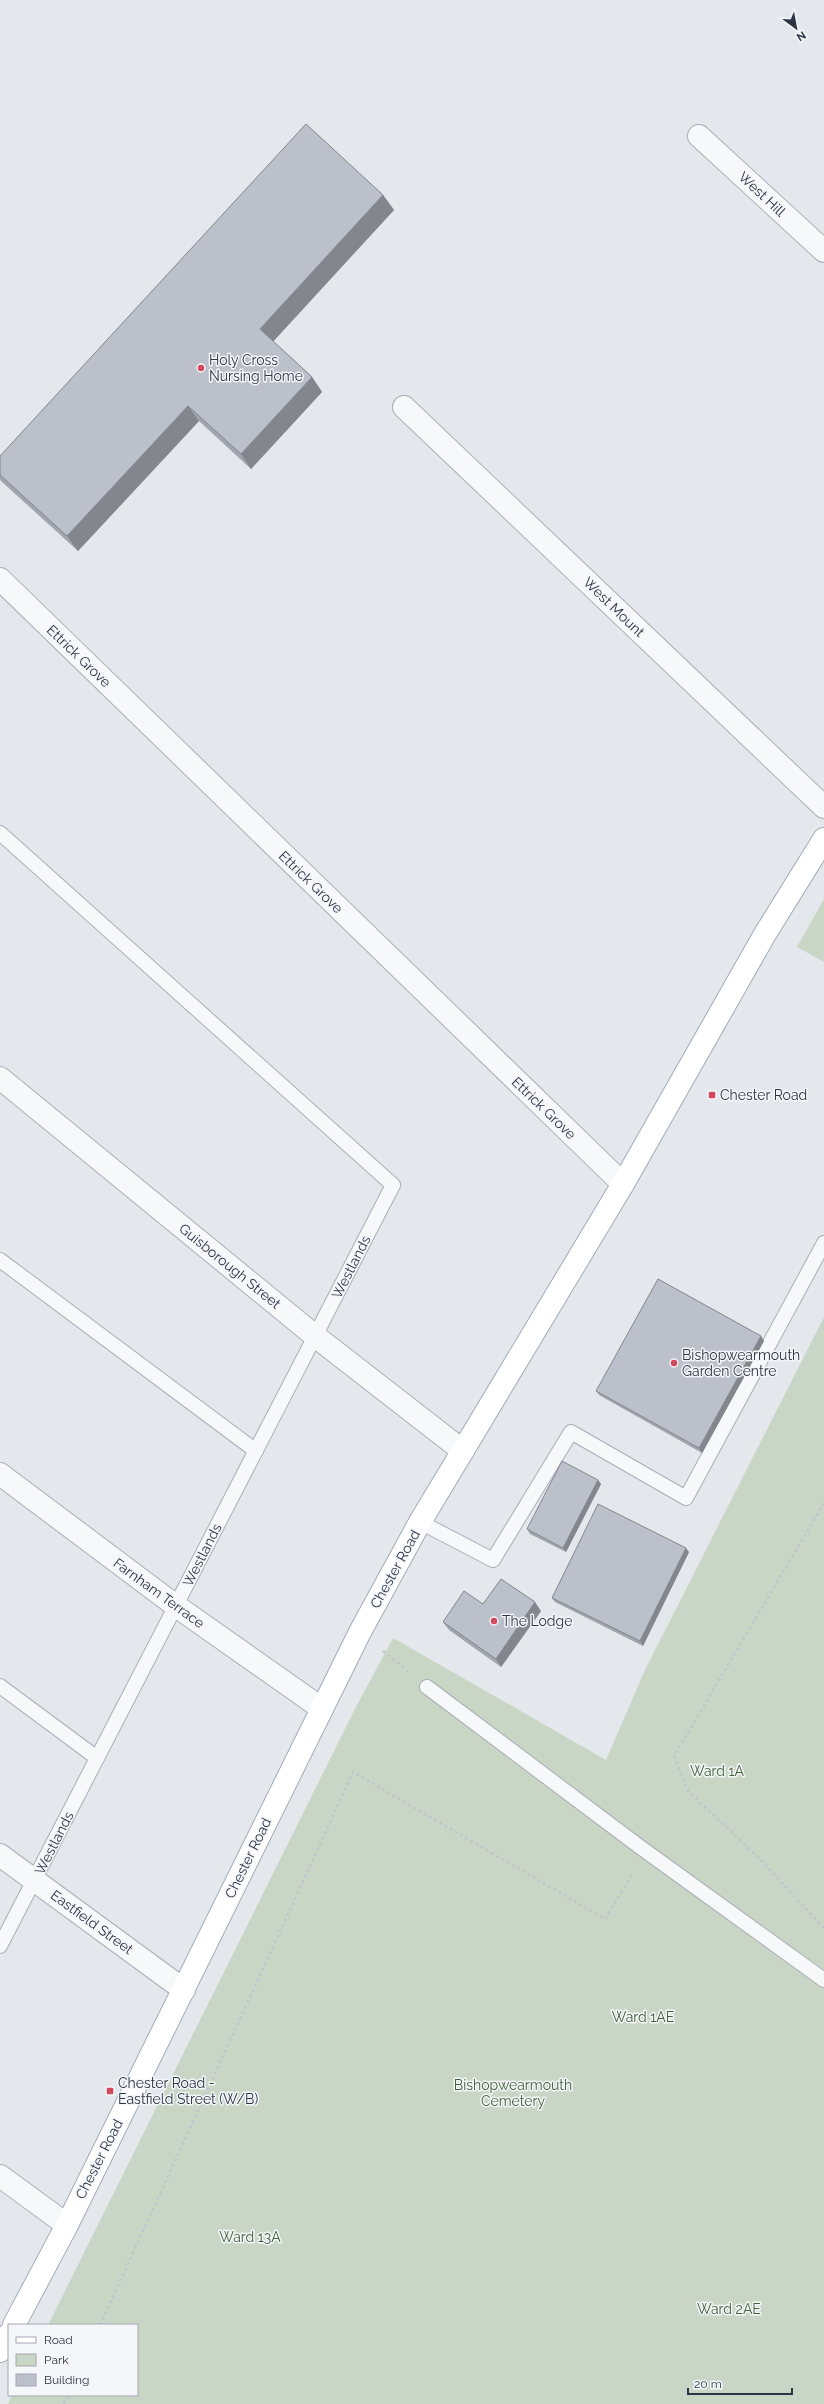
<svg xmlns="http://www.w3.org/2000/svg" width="824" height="2404" font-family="Raleway,sans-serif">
  <rect width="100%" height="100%" fill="#e4e7ec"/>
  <g fill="#c9d6c5">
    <polygon points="824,899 824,962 797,947"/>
    <polygon points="824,1317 824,2404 8,2404 12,2395 137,2395 137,2325 48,2325 357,1705 393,1638 606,1760 645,1670"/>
  </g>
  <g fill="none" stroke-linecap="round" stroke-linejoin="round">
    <g stroke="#a9aeb7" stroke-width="16">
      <g id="service">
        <polyline points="0,833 393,1185 0,1946"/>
        <polyline points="0,1260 256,1451"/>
        <polyline points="420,1522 493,1560 571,1432 686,1498 824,1243"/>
        <polyline points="0,1686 97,1758"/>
        <polyline points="427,1687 640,1847 824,1980"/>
      </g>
    </g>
    <g stroke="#a9aeb7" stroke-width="24">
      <g id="minor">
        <polyline points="699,136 824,251"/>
        <polyline points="404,407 824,807"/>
        <polyline points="0,1078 315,1336 463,1451"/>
        <polyline points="0,1474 176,1606 321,1708"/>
        <polyline points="0,1855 184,1990"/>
        <polyline points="0,2176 67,2225"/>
      </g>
    </g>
    <g stroke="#a9aeb7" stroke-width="24">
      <polyline id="tertiary" points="0,579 623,1184"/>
    </g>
    <g stroke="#a3abb8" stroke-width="24">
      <g id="primary">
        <polyline points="14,2325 67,2225 360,1632 420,1522 623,1184 765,934 824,839"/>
        <polyline points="0,2351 9,2334"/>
      </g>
    </g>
    <g stroke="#c2c5cb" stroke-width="2.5" stroke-dasharray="3 3" stroke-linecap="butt">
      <polyline points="824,1503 674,1756 688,1791 760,1859 824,1928"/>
      <polyline points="383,1651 408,1671"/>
      <polyline points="100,2325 353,1772 605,1919 633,1873"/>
      <polyline points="64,2404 68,2395"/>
    </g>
    <use href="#service" stroke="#f7f8fa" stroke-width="14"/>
    <use href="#minor" stroke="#f7f8fa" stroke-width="22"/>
    <use href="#tertiary" stroke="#f7f8fa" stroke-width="22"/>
    <use href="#primary" stroke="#fff" stroke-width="22"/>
  </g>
  <g fill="#a1a5ae">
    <polygon points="383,195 394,210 273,341 312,377 322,392 251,469 199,421 78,551 1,481 0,479 0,456"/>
    <polygon points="761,1336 764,1341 702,1453 599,1395 596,1391"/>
    <polygon points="598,1480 601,1484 566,1552 530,1534 527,1529"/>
    <polygon points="689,1552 643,1646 555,1602 552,1598"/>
    <polygon points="483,1604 541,1611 501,1667 449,1630 443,1622"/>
  </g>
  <g fill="#83868d">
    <polygon points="383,195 394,210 271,344 260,329"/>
    <polygon points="312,377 322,392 251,469 241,454"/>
    <polygon points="188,406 199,421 78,551 67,536"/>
    <polygon points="761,1336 764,1341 702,1453 699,1448"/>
    <polygon points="598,1480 601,1484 566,1552 563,1548"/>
    <polygon points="686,1548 689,1552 643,1646 640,1641"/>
    <polygon points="535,1602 541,1611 501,1667 496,1659"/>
  </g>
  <g fill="#bbc0ca" stroke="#83868d">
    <polygon points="306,124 383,195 260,329 312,377 241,454 188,406 67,536 0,475 0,456"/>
    <polygon points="658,1279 761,1336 699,1448 596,1391"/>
    <polygon points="562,1461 598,1480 563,1548 527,1529"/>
    <polygon points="598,1504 686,1548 640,1641 552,1598"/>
    <polygon points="501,1579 535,1602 496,1659 443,1622 464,1591 483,1604"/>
  </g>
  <g fill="#d1495b" stroke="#f4f6f9" stroke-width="1.5">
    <circle cx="201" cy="368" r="4"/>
    <rect x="708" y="1091" width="8" height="8" rx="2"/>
    <circle cx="674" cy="1363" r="4"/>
    <circle cx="494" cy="1621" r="4"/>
    <rect x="106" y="2087" width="8" height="8" rx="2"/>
  </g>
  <g text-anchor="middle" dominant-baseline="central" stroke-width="3" stroke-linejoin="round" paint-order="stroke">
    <g font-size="14" fill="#2b3445" stroke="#f4f6f9">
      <text transform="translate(762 194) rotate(43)">West Hill</text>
      <text transform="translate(614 607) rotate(44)">West Mount</text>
      <text transform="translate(79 656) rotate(44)">Ettrick Grove</text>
      <text transform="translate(311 882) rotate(44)">Ettrick Grove</text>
      <text transform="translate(544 1108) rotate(44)">Ettrick Grove</text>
      <text transform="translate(230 1266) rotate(39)">Guisborough Street</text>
      <text transform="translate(351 1267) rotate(-63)">Westlands</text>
      <text transform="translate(202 1555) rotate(-63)">Westlands</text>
      <text transform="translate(395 1569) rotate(-61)">Chester Road</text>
      <text transform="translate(159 1593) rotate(36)">Farnham Terrace</text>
      <text transform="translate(54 1843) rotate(-63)">Westlands</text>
      <text transform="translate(248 1858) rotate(-64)">Chester Road</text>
      <text transform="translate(92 1922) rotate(36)">Eastfield Street</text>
      <text transform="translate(99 2159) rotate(-63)">Chester Road</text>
    </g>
    <g font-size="14" fill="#2b3445" stroke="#f4f6f9" text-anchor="start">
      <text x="209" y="360">Holy Cross<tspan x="209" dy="16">Nursing Home</tspan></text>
      <text x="720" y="1095">Chester Road</text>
      <text x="682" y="1355">Bishopwearmouth<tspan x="682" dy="16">Garden Centre</tspan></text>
      <text x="502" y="1621">The Lodge</text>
      <text x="118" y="2083">Chester Road -<tspan x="118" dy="16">Eastfield Street (W/B)</tspan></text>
    </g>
    <g font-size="14" fill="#3f6138" stroke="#f4f6f9">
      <text x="717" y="1771">Ward 1A</text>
      <text x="643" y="2017">Ward 1AE</text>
      <text x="513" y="2085">Bishopwearmouth<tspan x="513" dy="16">Cemetery</tspan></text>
      <text x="250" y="2237">Ward 13A</text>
      <text x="729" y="2309">Ward 2AE</text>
    </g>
  </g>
  <rect x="8" y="2324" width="130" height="72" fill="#f4f6f9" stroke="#a4a8b1"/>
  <rect x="16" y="2337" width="20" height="6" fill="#ffffff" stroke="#a4a8b1"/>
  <text x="44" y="2344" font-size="12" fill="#2b3445">Road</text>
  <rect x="16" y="2354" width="20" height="12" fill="#c9d6c5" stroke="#a4a8b1"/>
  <text x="44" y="2364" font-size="12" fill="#2b3445">Park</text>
  <rect x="16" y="2374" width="20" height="12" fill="#bbc0ca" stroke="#a4a8b1"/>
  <text x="44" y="2384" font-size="12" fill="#2b3445">Building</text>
  <g transform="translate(796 28) rotate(148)" stroke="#f4f6f9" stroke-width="3" paint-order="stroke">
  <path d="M0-3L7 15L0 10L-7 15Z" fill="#2b3445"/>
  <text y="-6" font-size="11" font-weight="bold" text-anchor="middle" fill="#2b3445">N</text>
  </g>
  <path d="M688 2388v6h104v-6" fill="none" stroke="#2b3445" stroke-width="2"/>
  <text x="694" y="2388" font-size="12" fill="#2b3445" stroke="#f4f6f9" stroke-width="3" paint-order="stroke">20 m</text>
</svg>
